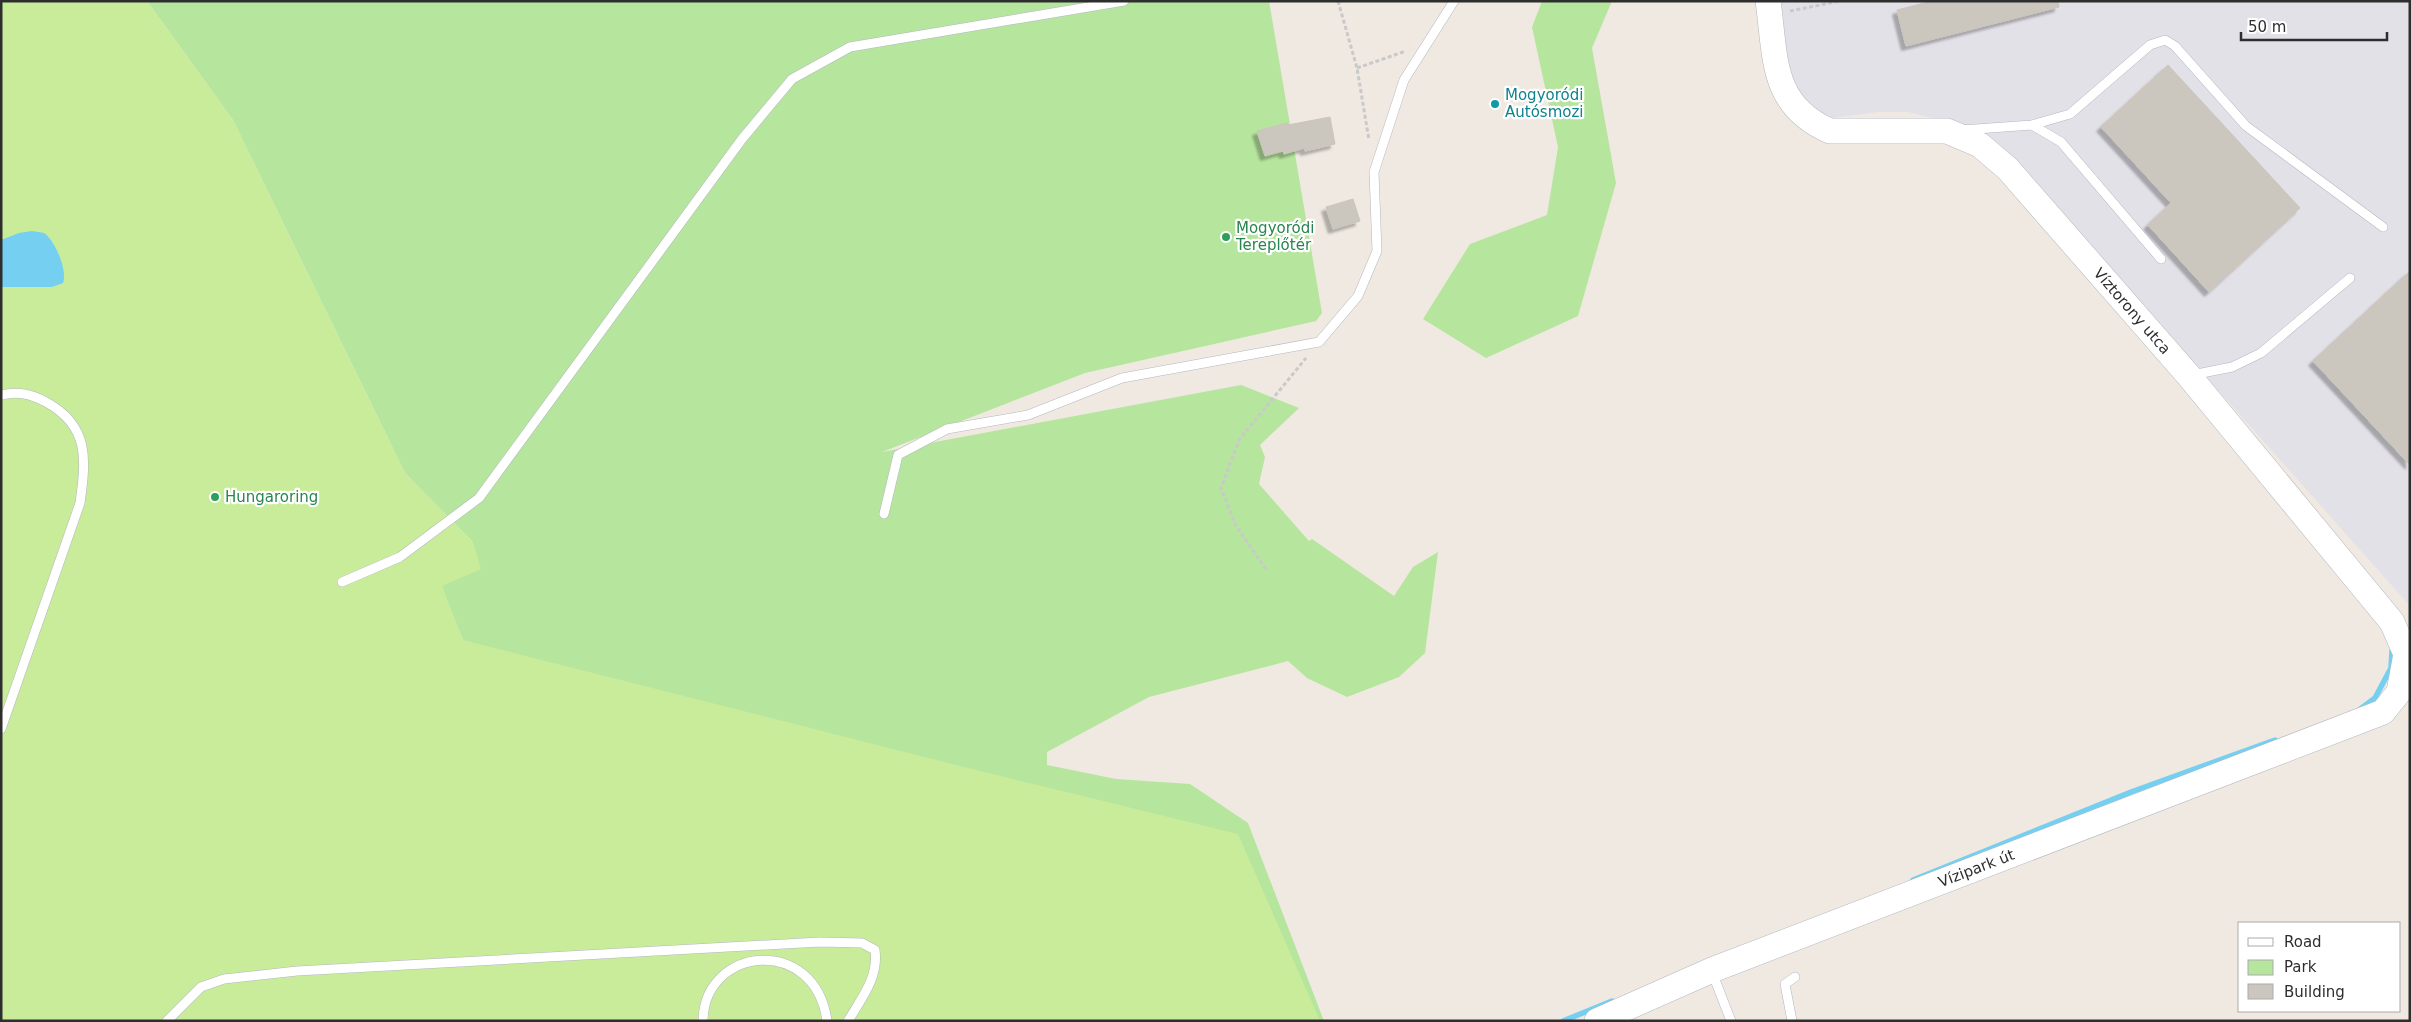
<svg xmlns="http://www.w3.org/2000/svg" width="2411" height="1022" font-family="'DejaVu Sans',sans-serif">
  <defs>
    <filter id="shadow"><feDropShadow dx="-4.5" dy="4.5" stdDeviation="1" flood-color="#0004"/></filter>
  </defs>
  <rect width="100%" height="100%" fill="#efe9e1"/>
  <polygon fill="#e3e1e8" points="1780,1 2410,1 2410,606 2023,171 1941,120 1908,112 1879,112 1831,118 1805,106 1789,88"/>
  <g fill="#b6e59e">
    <polygon points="147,1 1269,1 1322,313 1316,321 1085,373 882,452 1241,385 1299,408 1260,445 1265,457 1259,484 1309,541 1312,539 1394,596 1413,567 1438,552 1425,653 1399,677 1347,697 1307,678 1288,661 1149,697 1047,752 1047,765 1116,779 1190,784 1248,823 1324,1021 1289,1021 463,640 441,586 473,542 405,473 233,120"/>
    <polygon points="1542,1 1612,1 1592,48 1616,183 1578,316 1486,358 1423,319 1470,244 1547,215 1558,147 1532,27"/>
  </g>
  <polygon fill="#c9ec9a" points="1,1 147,1 233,120 405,473 473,542 481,569 442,586 463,640 964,767 1238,834 1320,1021 1,1021"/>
  <path fill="#75cff0" d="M32 231C35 232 41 232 44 233 55 240 68 271 63 283L52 287H1V240L19 233Z"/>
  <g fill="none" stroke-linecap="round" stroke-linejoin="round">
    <g stroke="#75cff0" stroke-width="5.5">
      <polyline points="2359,710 2375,698 2391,668 2392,651"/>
      <polyline points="1913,880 2131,792 2275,740"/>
      <polyline points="1563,1021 1612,1001"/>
    </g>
  </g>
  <g fill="#cbc7bf" stroke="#cbc5ba" filter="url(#shadow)">
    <polygon points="1932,1 2058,1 2059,7 1906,46 1897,10"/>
    <polygon points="2168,65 2300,208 2209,292 2148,225 2171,203 2101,127"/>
    <polygon points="1330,117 1335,144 1305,151 1304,148 1284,154 1283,151 1265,156 1257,131 1287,123 1288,125"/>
    <polygon points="1353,199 1360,221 1333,229 1326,207"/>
    <polygon points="2410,271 2410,465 2313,361"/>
  </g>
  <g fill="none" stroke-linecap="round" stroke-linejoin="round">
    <g stroke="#b4b7c1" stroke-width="10">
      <g id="lane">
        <polyline points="2032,125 2061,142 2161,259"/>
        <polyline points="1962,130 2032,125 2070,114 2150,45 2165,40 2175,46 2246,126 2383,227"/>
        <polyline points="2192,375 2232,367 2261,353 2350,278"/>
        <path d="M1 395C18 391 31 394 46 402 90 426 86 460 80 503L1 729"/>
        <polyline points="884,514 898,455 947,429 1028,415 1122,378 1319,342 1358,296 1377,251 1374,172 1404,80 1454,1"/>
        <polyline points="342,582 400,557 479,498 742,139 792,79 850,47 1124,1"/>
        <polyline points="1712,972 1731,1021"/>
        <path d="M167 1021 201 987 224 979 297 971 820 942 862 943 875 950C879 977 861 999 848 1021"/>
        <path d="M703 1021C704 946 815 934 827 1021"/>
        <polyline points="1792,1021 1785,984 1795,977"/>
      </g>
    </g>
    <g stroke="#b4b7c1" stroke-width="26">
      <g id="secondary">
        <path id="s1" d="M1597 1021 1712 970 2383 712 2399 692 2406 654 2392 622 2189 376 2008 169 1980 145 1947 131H1830C1770 105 1776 57 1768 1"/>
      </g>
    </g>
    <g stroke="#c9c9c9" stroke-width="3" stroke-dasharray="4 2.5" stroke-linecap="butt">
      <polyline points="1338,1 1357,68 1369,140"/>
      <polyline points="1790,11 1840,1"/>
      <polyline points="1357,68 1406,51"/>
      <polyline points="1266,569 1236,526 1221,488 1239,440 1306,358"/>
    </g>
    <use href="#lane" stroke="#fff" stroke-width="9"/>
    <use href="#secondary" stroke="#fff" stroke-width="25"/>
  </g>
  <circle fill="#0f9aa8" stroke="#fff" stroke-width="2" cx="1495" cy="104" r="5"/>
  <g fill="#2e9e5b" stroke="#fff" stroke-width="2">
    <circle cx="1226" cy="237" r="5"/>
    <circle cx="215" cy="497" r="5"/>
  </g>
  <g text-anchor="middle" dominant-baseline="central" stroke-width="4.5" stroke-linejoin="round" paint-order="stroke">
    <g font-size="15" fill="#0d838f" stroke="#fff" text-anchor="start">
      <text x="1505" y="95">Mogyoródi<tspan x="1505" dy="17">Autósmozi</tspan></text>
    </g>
    <g font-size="15" fill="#27864d" stroke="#fff" text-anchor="start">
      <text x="1236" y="228">Mogyoródi<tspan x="1236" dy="17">Tereplőtér</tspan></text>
      <text x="225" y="497">Hungaroring</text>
    </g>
    <g font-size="15" fill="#2e2e2e" stroke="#fff">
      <text transform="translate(2132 311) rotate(49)">Víztorony utca</text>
      <text stroke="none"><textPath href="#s1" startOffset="409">Vízipark út</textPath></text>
    </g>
  </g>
  <rect width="2411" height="1022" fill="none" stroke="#2e2e2e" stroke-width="5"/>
  <rect x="2238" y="922" width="162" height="90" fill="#ffffff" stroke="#ababab"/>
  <rect x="2248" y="938" width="25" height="8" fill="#ffffff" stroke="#ababab"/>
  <text x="2284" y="947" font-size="15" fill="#2e2e2e">Road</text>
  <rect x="2248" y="960" width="25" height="15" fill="#b6e59e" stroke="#ababab"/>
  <text x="2284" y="972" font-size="15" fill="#2e2e2e">Park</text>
  <rect x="2248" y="984" width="25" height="15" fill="#cbc7bf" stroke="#ababab"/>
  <text x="2284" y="997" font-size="15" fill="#2e2e2e">Building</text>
  <path d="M2241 32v8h146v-8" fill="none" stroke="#2e2e2e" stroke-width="2.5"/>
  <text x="2248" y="32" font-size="15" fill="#2e2e2e" stroke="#ffffff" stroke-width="4" paint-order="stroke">50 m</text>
</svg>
